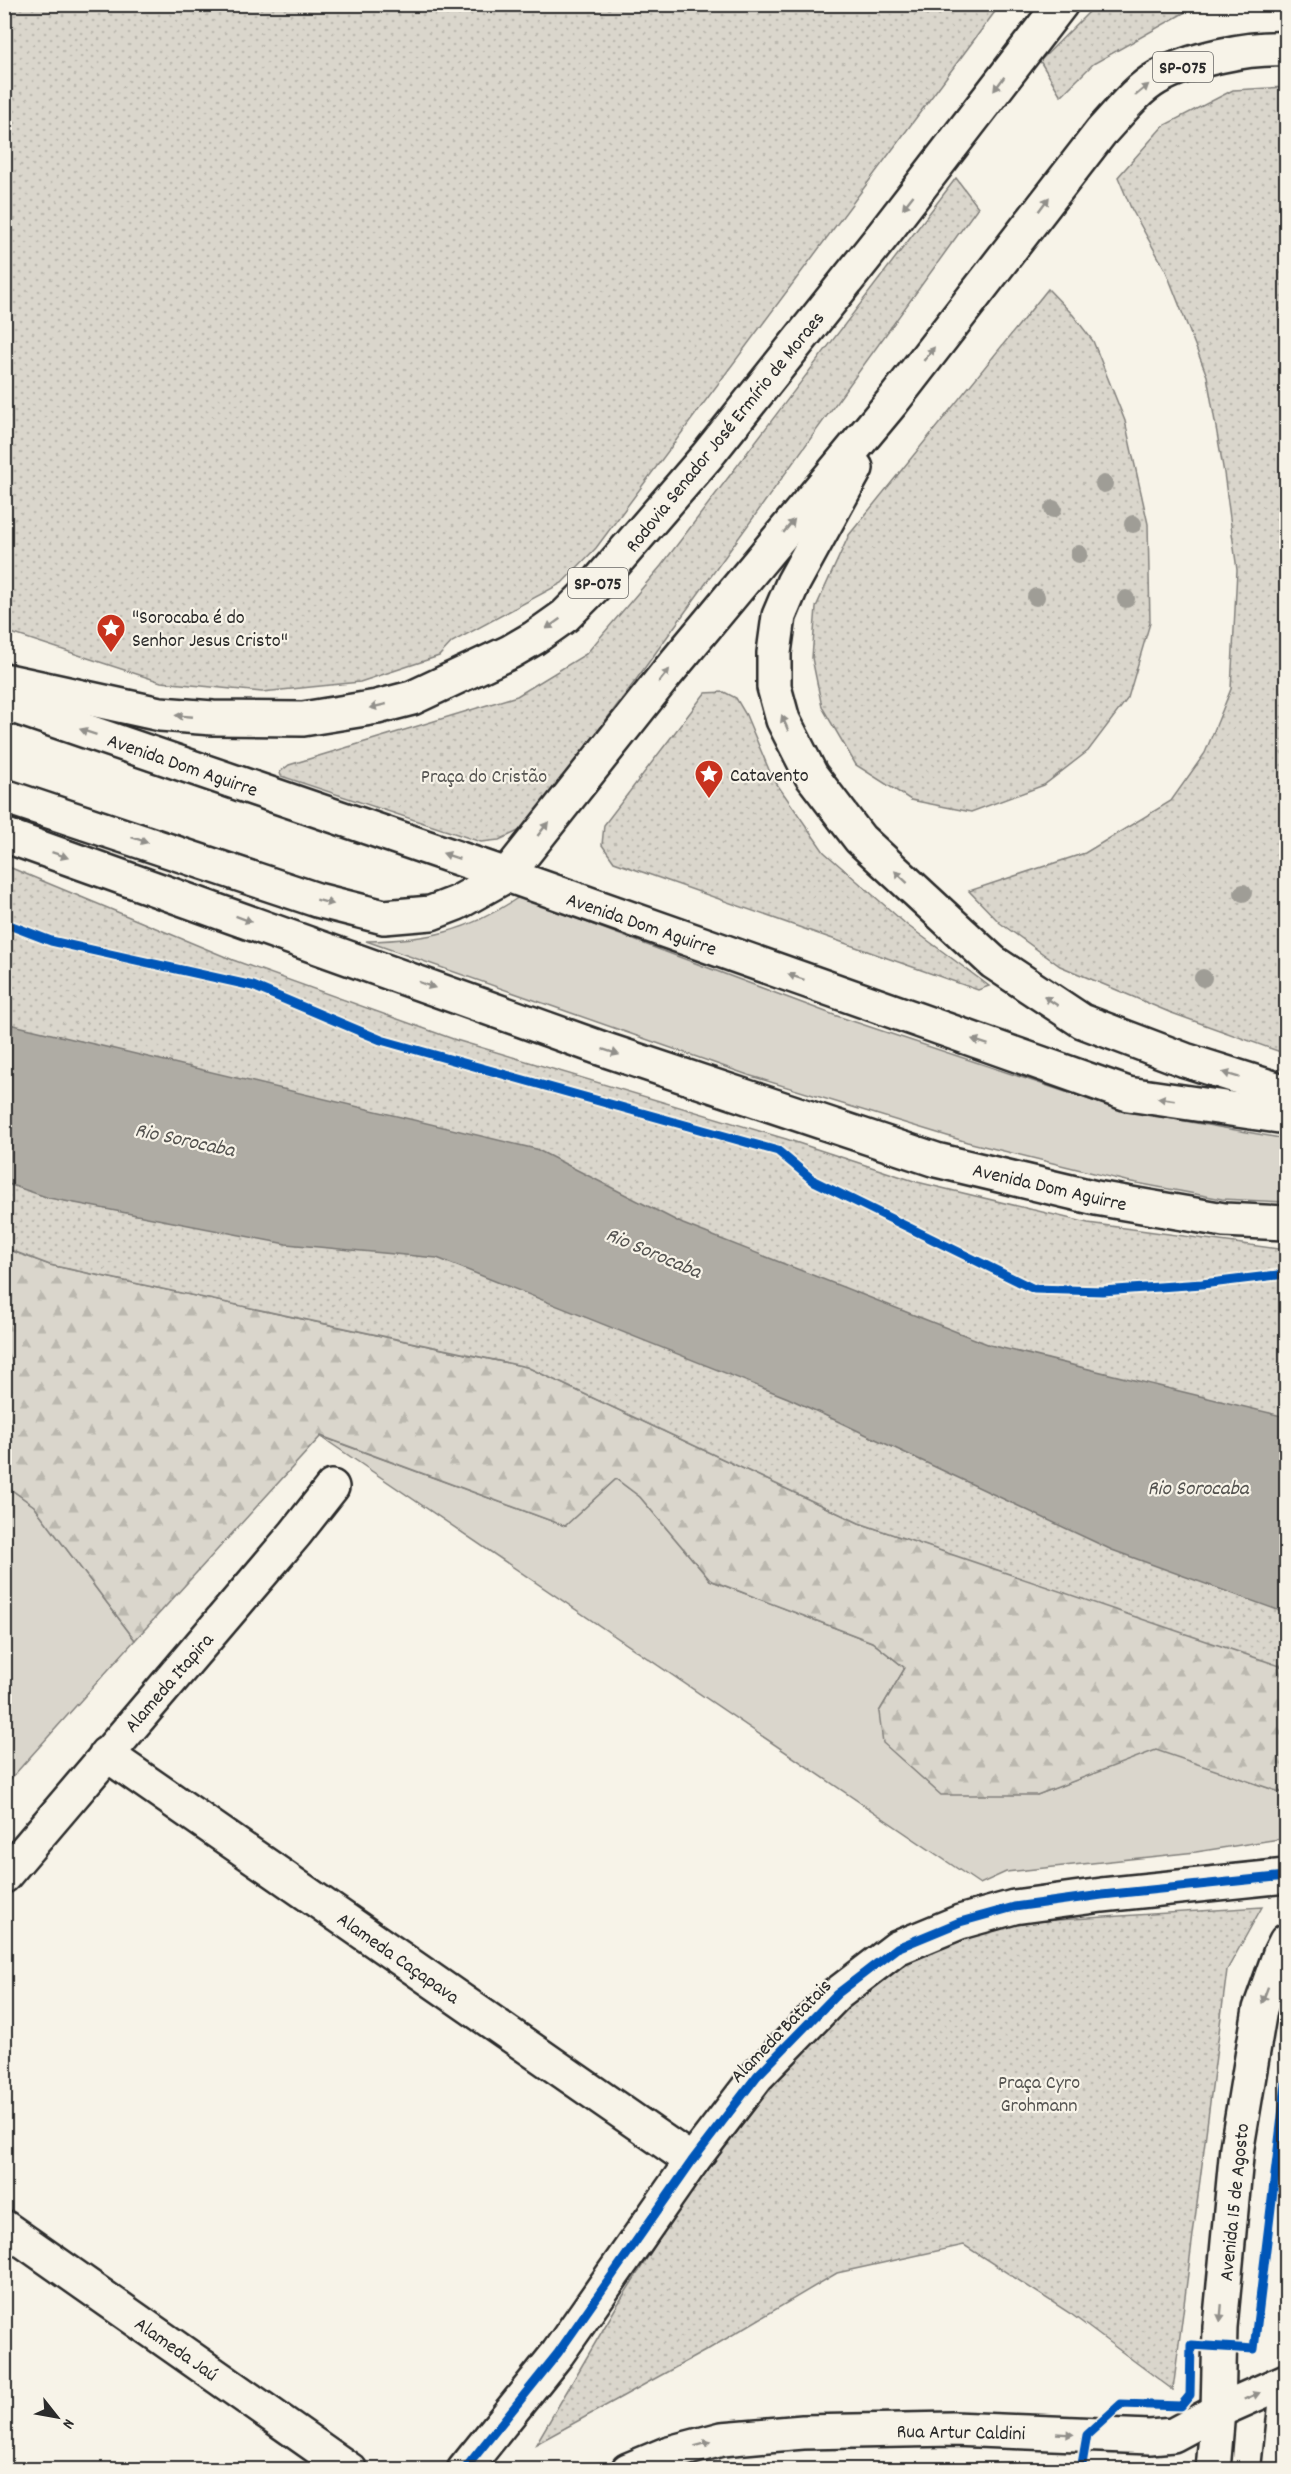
<svg xmlns="http://www.w3.org/2000/svg" width="1291" height="2474" font-family="Dekko,sans-serif">
<style>
.green{fill:#dad6cc;stroke:#82807c;stroke-width:1.5}
.forest{fill:url(#forest-firs);stroke:#82807c;stroke-width:1.5}
.park{fill:url(#park-dots);stroke:#82807c;stroke-width:1.5}
.water{fill:#afaca4;stroke:#7a7874;stroke-width:1.5}
.lines{fill:none;stroke-linecap:round;stroke-linejoin:round}
.street-casing{stroke:#2b2b2b;stroke-width:38}
.secondary-casing{stroke:#2b2b2b;stroke-width:38}
.highway-casing{stroke:#2b2b2b;stroke-width:38}
.street{stroke:#f7f3e8;stroke-width:33}
.secondary{stroke:#f7f3e8;stroke-width:33}
.highway{stroke:#f7f3e8;stroke-width:33}
.cycleway-casing{stroke:#f7f3e8;stroke-width:13}
.cycleway{stroke:#0057b8;stroke-width:9}
.tree{fill:#9f9d96}
.oneway{fill:#918f8a}
.labels{text-anchor:middle;stroke-width:4.5;stroke-linejoin:round;paint-order:stroke}
.shield{fill:#f7f3e8;stroke:#686764;stroke-width:1.5}
.shield-label{font-size:18px;font-weight:bold;fill:#2b2b2b}
.street-label{font-size:20px;fill:#2b2b2b;stroke:#f7f3e8}
.poi-label{font-size:20px;fill:#2b2b2b;stroke:#f7f3e8;text-anchor:start}
.park-label{font-size:20px;fill:#575653;stroke:#f7f3e8}
.water-label{font-size:21px;font-style:italic;fill:#53524f;stroke:#f7f3e8}
</style>
<defs>
<pattern id="forest-firs" width="22" height="20" patternUnits="userSpaceOnUse" patternTransform="scale(1.5)"><rect width="22" height="20" fill="#dad6cc"/><path d="M5 1l3.5 6h-7zM16 11l3.5 6h-7z" fill="#bbb8af"/></pattern>
<pattern id="park-dots" width="8" height="8" patternUnits="userSpaceOnUse" patternTransform="scale(1.5)"><rect width="8" height="8" fill="#dad6cc"/><path d="M2 2h.1M6 6h.1" fill="none" stroke="#bbb8af" stroke-width="1.8" stroke-linecap="round"/></pattern>
</defs>
<rect width="100%" height="100%" fill="#f7f3e8"/>
<filter id="ink" filterUnits="userSpaceOnUse"><feTurbulence type="fractalNoise" baseFrequency=".0167" numOctaves="2"/><feDisplacementMap in="SourceGraphic" scale="12" xChannelSelector="R" yChannelSelector="G"/><feConvolveMatrix kernelMatrix="1 2 1 2 8 2 1 2 1" color-interpolation-filters="sRGB"/></filter>
<g filter="url(#ink)">
<g class="green">
<path d="M 519,897 L 834,1015 L 1117,1109 L 1286,1139 L 1286,1202 L 1222,1199 L 1126,1181 L 967,1142 L 751,1076 L 366,941 C 428,940 467,932 519,897 Z"/>
<path d="M 320,1436 L 565,1526 L 616,1479 L 640,1497 L 710,1580 L 872,1642 L 905,1668 L 879,1712 L 1037,1795 L 1156,1749 L 1286,1794 L 1286,1838 L 1196,1852 L 1006,1872 L 980,1884 Z"/>
<path d="M 5,1485 L 34,1506 L 135,1640 L 5,1785 Z"/>
</g>
<path class="forest" d="M 4,1248 L 50,1265 L 527,1367 L 859,1523 L 1286,1665 L 1286,1794 L 1156,1750 L 1037,1795 L 941,1795 L 883,1743 L 879,1712 L 905,1668 L 872,1642 L 710,1580 L 640,1497 L 616,1479 L 565,1526 L 321,1436 L 135,1640 L 34,1506 L 5,1485 Z"/>
<g class="park">
<path d="M 5,4 L 1000,4 L 1000,5 L 596,548 L 562,583 L 452,642 L 439,656 L 360,682 L 262,692 L 161,682 L 5,631 Z"/>
<path d="M 1096,5 L 1096,4 L 1198,5 L 1093,64 L 1061,96 L 1040,61 Z"/>
<path d="M 1286,87 L 1286,1054 L 1169,1012 L 1060,966 L 1000,923 L 969,891 L 1085,853 L 1171,801 L 1205,753 L 1231,689 L 1237,570 L 1224,473 L 1207,376 L 1166,271 L 1131,208 L 1118,177 L 1163,126 L 1233,90 Z"/>
<path d="M 956,178 L 978,207 L 633,684 L 525,828 L 499,840 L 481,842 L 281,776 L 280,772 L 289,765 L 517,696 L 586,654 L 661,566 Z"/>
<path d="M 1048,289 L 1073,315 L 1093,341 L 1125,421 L 1148,524 L 1150,623 L 1128,698 L 1088,751 L 1044,785 L 971,812 L 911,800 L 856,765 L 822,707 L 812,658 L 816,607 L 849,535 Z"/>
<path d="M 724,692 L 736,698 L 746,715 L 772,777 L 824,852 L 907,925 L 989,986 L 978,990 L 614,862 L 602,845 L 604,825 L 705,693 Z"/>
<path d="M 4,865 L 233,960 L 456,1040 L 786,1139 L 917,1182 L 1088,1223 L 1286,1250 L 1286,1668 L 859,1523 L 527,1367 L 50,1265 L 5,1248 Z"/>
<path d="M 1262,1907 L 1227,1970 L 1173,2390 L 1071,2314 L 964,2245 L 837,2273 L 707,2350 L 536,2444 L 618,2304 L 682,2203 L 785,2070 L 854,2000 L 923,1952 L 976,1931 L 1041,1921 Z"/>
</g>
<path class="water" d="M 5,1023 L 536,1149 L 683,1224 L 990,1345 L 1286,1417 L 1286,1613 L 1112,1550 L 788,1398 L 437,1258 L 286,1244 L 49,1198 L 5,1183 Z"/>
<g class="lines">
<g class="street-casing">
<g id="street">
<path d="M 106,1754 L 692,2161"/>
<path d="M 4,1876 L 295,1534 L 332,1487"/>
<path d="M 4,2227 L 350,2470"/>
<path d="M 464,2470 L 558,2353 L 692,2161 L 757,2076 L 837,1994 L 897,1948 L 960,1922 L 1014,1907 L 1102,1895 L 1286,1876"/>
<path d="M 628,2470 L 669,2453 L 722,2439 L 803,2432 L 953,2429 L 1150,2437 L 1173,2435 L 1218,2411 L 1286,2381"/>
</g>
</g>
<g class="secondary-casing">
<g id="secondary">
<path d="M 4,703 L 507,875 L 1128,1094 L 1286,1117"/>
<path d="M 4,835 L 603,1049 L 936,1160 L 1096,1198 L 1224,1220 L 1286,1223"/>
<path d="M 1213,2470 L 1218,2411 L 1220,2327 L 1237,2147 L 1260,2009 L 1280,1953 L 1286,1941"/>
<path d="M 1279,2470 L 1286,2401"/>
</g>
</g>
<g class="highway-casing">
<g id="highway">
<path d="M 856,468 L 793,583 L 779,616 L 774,653 L 774,687 L 783,720 L 811,775 L 860,839 L 993,962 L 1082,1021 L 1185,1060 L 1286,1092"/>
<path d="M 4,680 L 160,714 L 213,718 L 303,719 L 377,707 L 412,698 L 510,652 L 534,638 L 565,616 L 594,587 L 707,456 L 883,235 L 1061,4"/>
<path d="M 4,796 L 317,900 L 384,917 L 431,913 L 457,903 L 507,875 L 667,673 L 893,401 L 1101,132 C 1118,114 1136,90 1157,78 C 1190,59 1249,47 1286,49"/>
</g>
</g>
<use href="#street" class="street"/>
<use href="#secondary" class="secondary"/>
<use href="#highway" class="highway"/>
<g class="cycleway-casing">
<g id="cycleway">
<path d="M 4,923 L 51,941 L 253,986 L 381,1040 L 778,1151 L 814,1181 L 1034,1289 L 1102,1291 L 1202,1284 L 1286,1274"/>
<path d="M 464,2470 L 558,2353 L 692,2161 L 757,2076 L 837,1994 L 897,1948 L 960,1922 L 1014,1907 L 1102,1895 L 1286,1876"/>
<path d="M 1081,2470 L 1087,2435 L 1121,2404 L 1181,2406 L 1190,2395 L 1191,2345 L 1254,2349 L 1286,2083"/>
</g>
</g>
<use href="#cycleway" class="cycleway"/>
</g>
<g class="tree">
<circle cx="1104" cy="484" r="9"/>
<circle cx="1053" cy="509" r="9"/>
<circle cx="1133" cy="524" r="9"/>
<circle cx="1079" cy="554" r="9"/>
<circle cx="1036" cy="597" r="9"/>
<circle cx="1126" cy="599" r="9"/>
<circle cx="1243" cy="893" r="9"/>
<circle cx="1203" cy="978" r="9"/>
</g>
<defs><path id="oneway-solid" d="M-6-.8H1V-3.2L6.5 0L1 3.2V.8H-6Z" transform="scale(1.5)"/></defs>
<g class="oneway">
<use href="#oneway-solid" transform="translate(999 84) rotate(127)"/>
<use href="#oneway-solid" transform="translate(1142 90) rotate(-40)"/>
<use href="#oneway-solid" transform="translate(908 202) rotate(128)"/>
<use href="#oneway-solid" transform="translate(1044 204) rotate(-53)"/>
<use href="#oneway-solid" transform="translate(929 354) rotate(-52)"/>
<use href="#oneway-solid" transform="translate(789 526) rotate(-50)"/>
<use href="#oneway-solid" transform="translate(553 624) rotate(145)"/>
<use href="#oneway-solid" transform="translate(664 676) rotate(-51)"/>
<use href="#oneway-solid" transform="translate(378 706) rotate(167)"/>
<use href="#oneway-solid" transform="translate(184 716) rotate(-175)"/>
<use href="#oneway-solid" transform="translate(785 723) rotate(-113)"/>
<use href="#oneway-solid" transform="translate(88 732) rotate(-161)"/>
<use href="#oneway-solid" transform="translate(543 829) rotate(-52)"/>
<use href="#oneway-solid" transform="translate(140 840) rotate(18)"/>
<use href="#oneway-solid" transform="translate(60 855) rotate(19)"/>
<use href="#oneway-solid" transform="translate(451 856) rotate(-161)"/>
<use href="#oneway-solid" transform="translate(901 877) rotate(-137)"/>
<use href="#oneway-solid" transform="translate(325 902) rotate(15)"/>
<use href="#oneway-solid" transform="translate(244 919) rotate(20)"/>
<use href="#oneway-solid" transform="translate(796 977) rotate(-161)"/>
<use href="#oneway-solid" transform="translate(427 985) rotate(20)"/>
<use href="#oneway-solid" transform="translate(1051 1001) rotate(-146)"/>
<use href="#oneway-solid" transform="translate(980 1042) rotate(-161)"/>
<use href="#oneway-solid" transform="translate(611 1052) rotate(19)"/>
<use href="#oneway-solid" transform="translate(1231 1075) rotate(-163)"/>
<use href="#oneway-solid" transform="translate(1166 1099) rotate(-172)"/>
<use href="#oneway-solid" transform="translate(1265 1995) rotate(110)"/>
<use href="#oneway-solid" transform="translate(1221 2313) rotate(95)"/>
<use href="#oneway-solid" transform="translate(1252 2396) rotate(-23)"/>
<use href="#oneway-solid" transform="translate(1065 2434) rotate(3)"/>
<use href="#oneway-solid" transform="translate(703 2444) rotate(-15)"/>
</g>
</g>
<defs>
<g id="sight-pin" transform="scale(1.5)"><path d="M0 17L-7.5 6A9.5 9.5 0 1 1 7.5 6Z" fill="#c8321e" stroke="#f7f3e8"/><path d="M0-6L1.8-2.2L6-1.7L2.9 1.2L3.7 5.4L0 3.3L-3.7 5.4L-2.9 1.2L-6-1.7L-1.8-2.2Z" fill="#fff"/></g>
</defs>
<g fill-rule="evenodd">
<use href="#sight-pin" x="111" y="628"/>
<use href="#sight-pin" x="709" y="774"/>
</g>
<g class="labels">
<g class="shield">
<rect x="1153" y="52" width="60" height="30" rx="4.5"/>
<rect x="568" y="568" width="60" height="30" rx="4.5"/>
</g>
<g class="shield-label">
<text x="1183" y="73">SP-075</text>
<text x="598" y="589">SP-075</text>
</g>
<g class="street-label">
<text transform="translate(724 431) rotate(-51)" y="7">Rodovia Senador José Ermírio de Moraes</text>
<text transform="translate(183 764) rotate(19)" y="7">Avenida Dom Aguirre</text>
<text transform="translate(642 923) rotate(19)" y="7">Avenida Dom Aguirre</text>
<text transform="translate(1050 1186) rotate(13)" y="7">Avenida Dom Aguirre</text>
<text transform="translate(168 1682) rotate(-49)" y="7">Alameda Itapira</text>
<text transform="translate(399 1957) rotate(35)" y="7">Alameda Caçapava</text>
<text transform="translate(780 2030) rotate(-46)" y="7">Alameda Batatais</text>
<text transform="translate(1233 2202) rotate(-84)" y="7">Avenida 15 de Agosto</text>
<text transform="translate(177 2348) rotate(35)" y="7">Alameda Jaú</text>
<text transform="translate(961 2431) rotate(1)" y="7">Rua Artur Caldini</text>
</g>
<g class="poi-label">
<text x="132" y="623">"Sorocaba é do<tspan x="132" dy="23">Senhor Jesus Cristo"</tspan></text>
<text x="730" y="781">Catavento</text>
</g>
<g class="park-label">
<text x="484" y="782">Praça do Cristão</text>
<text x="1039" y="2088">Praça Cyro<tspan x="1039" dy="23">Grohmann</tspan></text>
</g>
<g class="water-label">
<text transform="translate(185 1139) rotate(12)" y="7">Rio Sorocaba</text>
<text transform="translate(654 1252) rotate(23)" y="7">Rio Sorocaba</text>
<text x="1198" y="1494">Rio Sorocaba</text>
</g>
</g>
<rect width="1291" height="2474" fill="none" stroke="#f7f3e8" stroke-width="24"/>
<rect x="12" y="12" width="1267" height="2450" fill="none" stroke="#2b2b2b" stroke-width="2" filter="url(#ink)"/>
<g transform="translate(57 2417) rotate(121)" stroke="#f7f3e8" stroke-width="4.5" paint-order="stroke">
<path d="M0-4.5L10 22L0 15L-10 22Z" fill="#2b2b2b"/>
<text y="-9" font-size="16" font-weight="bold" text-anchor="middle" fill="#2b2b2b">N</text>
</g>
</svg>
